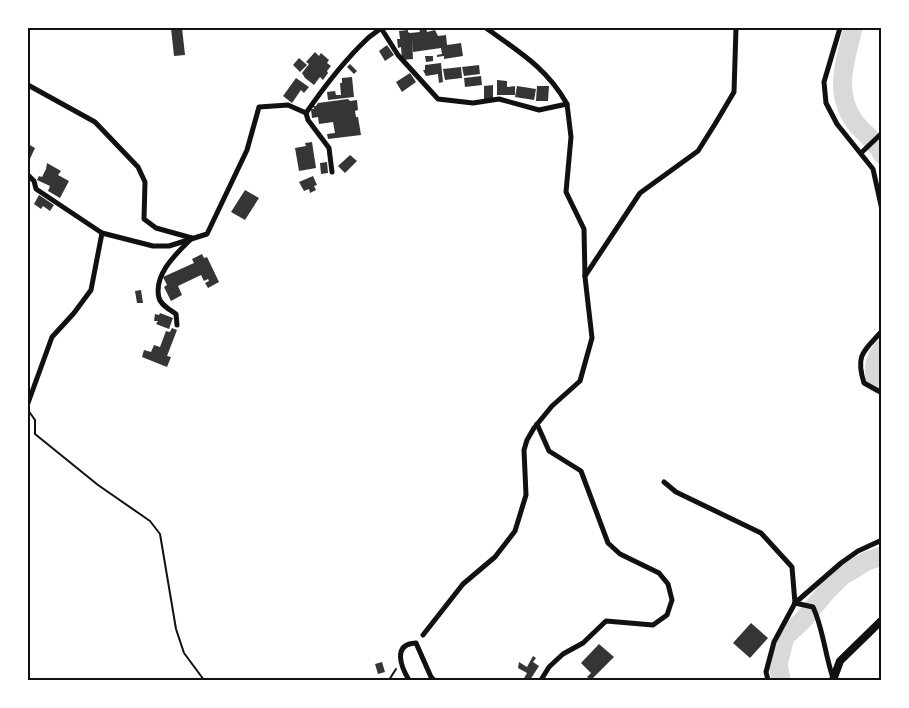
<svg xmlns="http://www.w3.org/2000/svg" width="909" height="708" font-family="Jost,sans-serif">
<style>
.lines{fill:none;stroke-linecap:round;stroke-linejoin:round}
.river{stroke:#d9d9d9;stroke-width:19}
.building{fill:#353535}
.path{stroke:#111;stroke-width:2}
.minor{stroke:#111;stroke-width:5}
.secondary{stroke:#111;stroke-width:8}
.neatline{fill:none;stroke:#111;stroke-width:2}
</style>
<rect width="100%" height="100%" fill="#fff"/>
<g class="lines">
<g class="river">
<path d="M 853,28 C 846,59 833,91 854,121 C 862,132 876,141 882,154"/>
<path d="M 882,349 C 875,360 873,366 875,379 L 882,380"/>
<path d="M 781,680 L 778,664 L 785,637 L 803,620 L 826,592 L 842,576 L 867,561 L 882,556"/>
</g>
</g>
<g class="building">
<path d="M 171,28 L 182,28 L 185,55 L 174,56 Z"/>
<path d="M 426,28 L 427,32 L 435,30 L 438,36 L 446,35 L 447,45 L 461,43 L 463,56 L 444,59 L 444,56 L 437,57 L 437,55 L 442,54 L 441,48 L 413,52 L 412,38 L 413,59 L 402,60 L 401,47 L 398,48 L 397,39 L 400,39 L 399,31 L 408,30 L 408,32 L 410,33 L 420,32 L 419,29 Z"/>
<path d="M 387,45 L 394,55 L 385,61 L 379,51 Z"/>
<path d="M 315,52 L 319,56 L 321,53 L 329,60 L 327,63 L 331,66 L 327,71 L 328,73 L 323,80 L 320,77 L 314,85 L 305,78 L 302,73 L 309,64 L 306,62 Z"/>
<path d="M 425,56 L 433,56 L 433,61 L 426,62 Z"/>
<path d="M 299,58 L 307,65 L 300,72 L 293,65 Z"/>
<path d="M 441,63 L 443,82 L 439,83 L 438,74 L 426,76 L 423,70 L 425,70 L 425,65 Z"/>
<path d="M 350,64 L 357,71 L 354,74 L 347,67 Z"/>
<path d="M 479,65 L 480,74 L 464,76 L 462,67 Z"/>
<path d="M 461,67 L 462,78 L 445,80 L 443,69 Z"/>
<path d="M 410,73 L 416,82 L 402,92 L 396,82 Z"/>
<path d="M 481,76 L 482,85 L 465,87 L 464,78 Z"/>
<path d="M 352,77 L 354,97 L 328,100 L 327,92 L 335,91 L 336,95 L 341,95 L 340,83 L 342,83 L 342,78 Z"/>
<path d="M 296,78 L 309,87 L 304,93 L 301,90 L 292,103 L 283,96 Z"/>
<path d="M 497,80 L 507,81 L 507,87 L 515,86 L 515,95 L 497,95 Z"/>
<path d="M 493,85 L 493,99 L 484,99 L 484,86 Z"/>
<path d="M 517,86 L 536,89 L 534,100 L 515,97 Z"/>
<path d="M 537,86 L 549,86 L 548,101 L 536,101 Z"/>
<path d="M 348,99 L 350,101 L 357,100 L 358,110 L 355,111 L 356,117 L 358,117 L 361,135 L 328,139 L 327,134 L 335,133 L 333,122 L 319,124 L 318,117 L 312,118 L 311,109 L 314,109 L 313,106 L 316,106 L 318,103 Z"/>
<path d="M 312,142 L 316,168 L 299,171 L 295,148 L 306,146 L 305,143 Z"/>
<path d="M 28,144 L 35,148 L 28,163 Z"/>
<path d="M 350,155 L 357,161 L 345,173 L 338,166 Z"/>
<path d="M 327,162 L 328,173 L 321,174 L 320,163 Z"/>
<path d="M 47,163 L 61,171 L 58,175 L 69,181 L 60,198 L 48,191 L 50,186 L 37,180 L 39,176 L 42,177 L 46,169 Z"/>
<path d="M 313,176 L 317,185 L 314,186 L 316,190 L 310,193 L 309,189 L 304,191 L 299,182 Z"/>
<path d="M 245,190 L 259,198 L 245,220 L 231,212 Z"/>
<path d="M 39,195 L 54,205 L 50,211 L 43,206 L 41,209 L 34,204 Z"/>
<path d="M 202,254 L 204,258 L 207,257 L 219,282 L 208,288 L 205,283 L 209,281 L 208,279 L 204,281 L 201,275 L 178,286 L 182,295 L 171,301 L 164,287 L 167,285 L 163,277 L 194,263 L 192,259 Z"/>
<path d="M 141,290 L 143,303 L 137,303 L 135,291 Z"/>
<path d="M 160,313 L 173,318 L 169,329 L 156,324 L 158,321 L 154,321 L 155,314 L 159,315 Z"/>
<path d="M 172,328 L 177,330 L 167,356 L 171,357 L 167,367 L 142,357 L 144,350 L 151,352 L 154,345 L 160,347 L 166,331 L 170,332 Z"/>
<path d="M 751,623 L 768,638 L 750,658 L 733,643 Z"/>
<path d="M 599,644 L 614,657 L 591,680 L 587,677 L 591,673 L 581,663 Z"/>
<path d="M 533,656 L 536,658 L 533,662 L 539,666 L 530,680 L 523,680 L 527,673 L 518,668 L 519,662 L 527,667 Z"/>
<path d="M 382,662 L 385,672 L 378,674 L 375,664 Z"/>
</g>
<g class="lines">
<g class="path">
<path d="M 28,410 L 35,420 L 35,434 L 98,485 L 150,521 L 160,534 L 176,629 L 184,653 L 204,680"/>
<path d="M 389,680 L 396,669"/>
</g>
<g class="minor">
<path d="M 381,28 L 398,55 L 438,99 L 473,103 L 499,99 L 539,110 L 567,104 L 571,137 L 566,192 L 584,229 L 585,277 L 592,338 L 580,381 L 552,406 L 534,428 L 527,440 L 524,450 L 526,495 L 515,531 L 495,557 L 463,584 L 423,635"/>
<path d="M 486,28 C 518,51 547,68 567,104"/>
<path d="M 840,28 L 824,82 L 826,103 L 837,124 L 873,169 L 882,210"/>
<path d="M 28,85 L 95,122 L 138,167 L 145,182 L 144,219 L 156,228 L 192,238 C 177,253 153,274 159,298 C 161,305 170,310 176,314 L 177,325"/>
<path d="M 306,113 L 308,120 L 329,148 L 332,172"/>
<path d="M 861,153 L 882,133"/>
<path d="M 28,175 L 34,181 L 36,189 L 102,233 L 153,246 L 169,246 L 207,234 L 247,150 L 259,107 L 288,105 L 306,113 C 324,87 343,62 366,40 C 371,35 377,32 381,28"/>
<path d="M 585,276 L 640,193 L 698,151 L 715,124 L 734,92 L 736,28"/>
<path d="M 882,331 C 864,351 855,354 864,383 L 882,393"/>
<path d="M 28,403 L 52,337 L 74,313 L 91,290 L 102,233"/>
<path d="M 537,424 L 549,451 L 581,471 L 608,543 L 620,554 L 659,573 L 668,584 L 672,600 L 667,615 L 653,625 L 606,621 L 583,643 L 563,654 L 549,667 L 541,680"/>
<path d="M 664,482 L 676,492 L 761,533 L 792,567 L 795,603"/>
<path d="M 795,603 L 813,607 C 823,628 825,655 833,678"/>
<path d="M 409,680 C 401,667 392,644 416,643 L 431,677 L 434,680"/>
<path d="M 768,680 L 766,672 L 774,642 L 795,603 L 841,563 L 858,551 L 882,540"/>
</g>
<path class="secondary" d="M 833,680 L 840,661 L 882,620"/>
</g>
<rect width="909" height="708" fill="none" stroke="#ffffff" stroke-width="58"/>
<rect x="29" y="29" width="851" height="650" class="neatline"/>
</svg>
